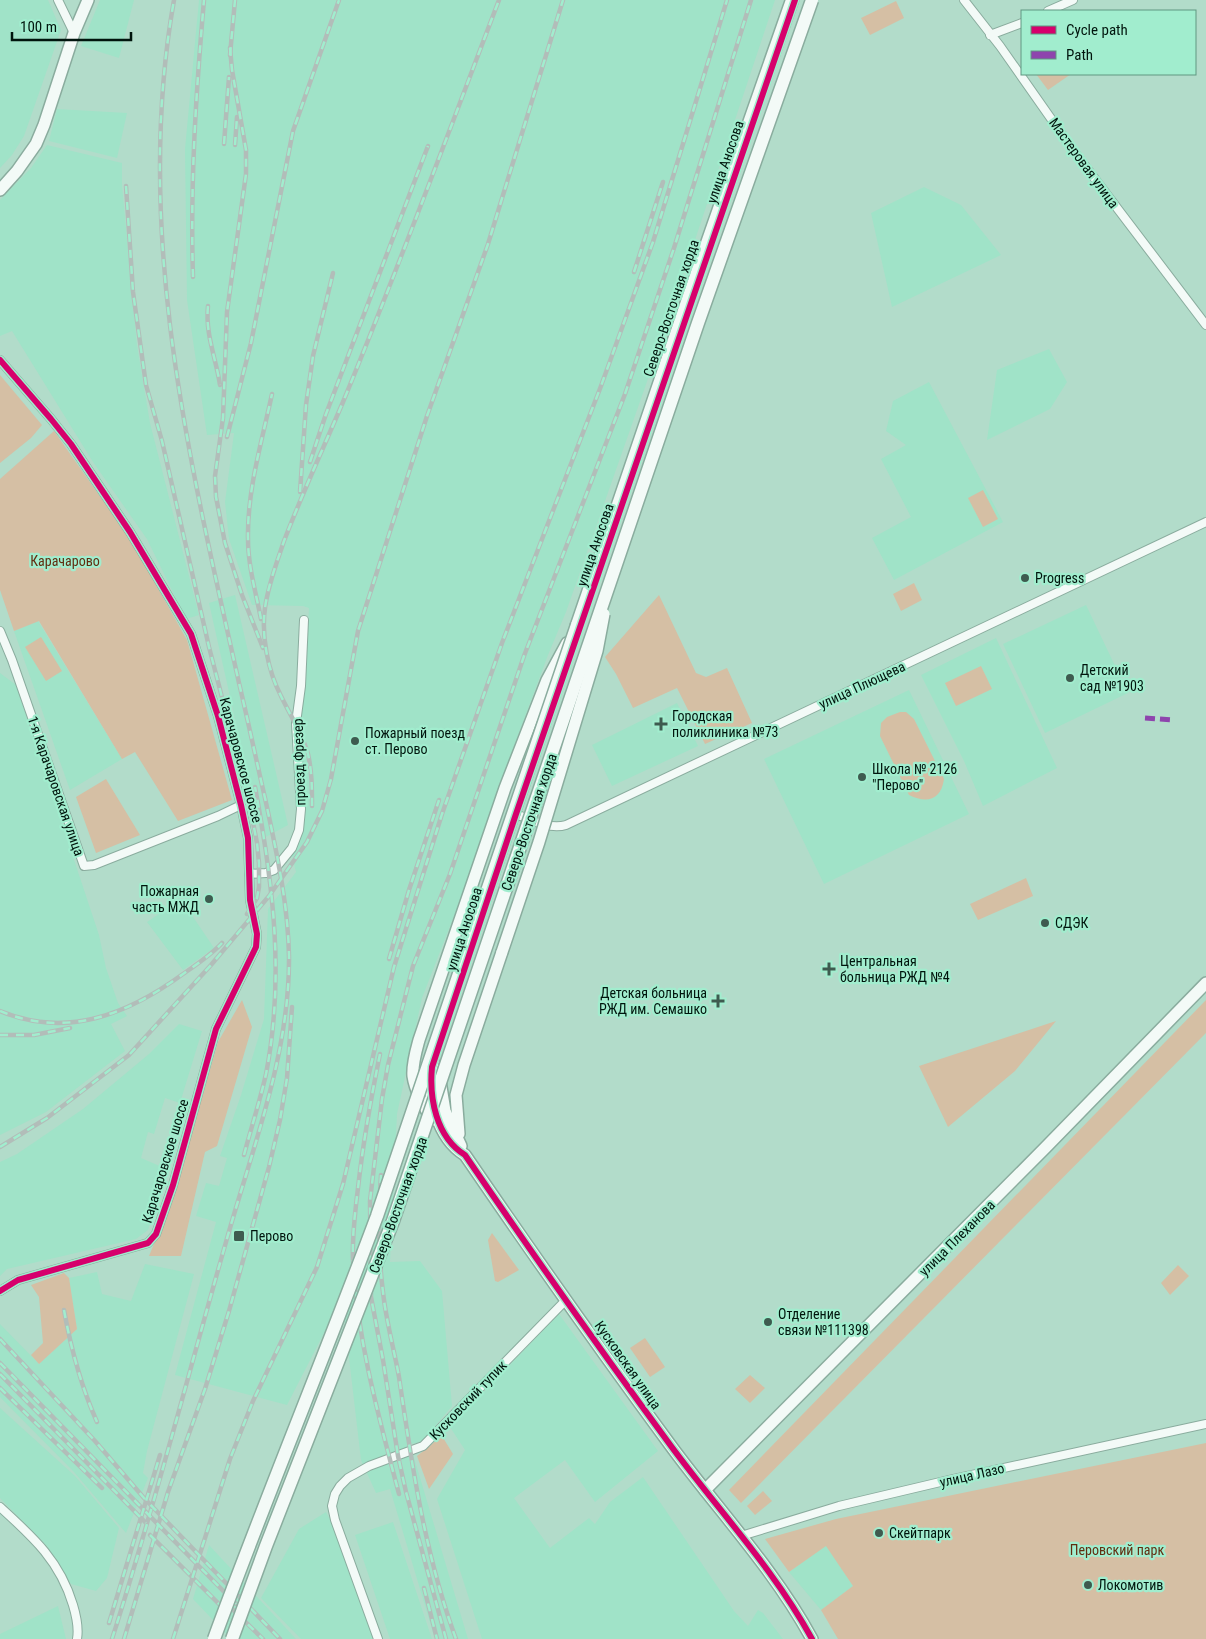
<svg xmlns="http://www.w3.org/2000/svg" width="1206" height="1639" font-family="'Roboto Condensed',sans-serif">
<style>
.built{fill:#a0e3c8}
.green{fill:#d5bfa4}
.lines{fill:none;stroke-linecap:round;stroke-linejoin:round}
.street-casing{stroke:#8aac9e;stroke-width:10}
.secondary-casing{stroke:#8aac9e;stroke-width:14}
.primary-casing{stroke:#8aac9e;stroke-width:15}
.street{stroke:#f3faf7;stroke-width:8}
.secondary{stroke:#f3faf7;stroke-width:11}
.primary{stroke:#f3faf7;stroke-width:12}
.rail-casing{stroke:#b2bdb9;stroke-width:4.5}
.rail{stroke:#a1edce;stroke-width:2.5;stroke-dasharray:8;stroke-linecap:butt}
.secondary-bridge-casing{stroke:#8aac9e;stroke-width:14;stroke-linecap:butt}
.primary-bridge-casing{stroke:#8aac9e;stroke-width:15;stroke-linecap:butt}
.secondary-bridge{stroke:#f3faf7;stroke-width:11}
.primary-bridge{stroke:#f3faf7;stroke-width:12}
.quiet{stroke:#8e44ad;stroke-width:5;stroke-dasharray:10 5;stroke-linecap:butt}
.cycleway-casing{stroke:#a1edce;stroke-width:9}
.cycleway{stroke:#d6006c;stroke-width:6}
.poi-dot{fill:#3e5b4f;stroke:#a1edce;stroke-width:2}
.labels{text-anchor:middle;stroke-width:4.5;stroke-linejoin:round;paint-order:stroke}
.street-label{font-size:14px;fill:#00150d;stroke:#a1edce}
.park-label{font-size:14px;fill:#612d10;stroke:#a1edce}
.poi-label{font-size:14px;fill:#00150d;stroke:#a1edce;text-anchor:start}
</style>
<rect width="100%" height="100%" fill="#b2dcca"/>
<g class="built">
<path d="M 0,0 L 48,0 L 61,30 L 24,136 L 12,155 L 0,168 Z"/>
<path d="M 100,0 L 134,0 L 119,58 L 81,46 Z"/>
<path d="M 199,0 L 775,0 L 662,339 L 566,612 L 548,655 L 513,749 L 470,875 L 422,998 L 397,1114 L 390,1262 L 420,1261 L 442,1291 L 452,1406 L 422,1442 L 410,1444 L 468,1639 L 435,1639 L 390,1489 L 376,1493 L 361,1460 L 342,1298 L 287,1405 L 175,1375 L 216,1222 L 196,1216 L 206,1183 L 219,1186 L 227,1158 L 220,1156 L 241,1095 L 264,1019 L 268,909 L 296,872 L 291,851 L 300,834 L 305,811 L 300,724 L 305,683 L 309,608 L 303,606 L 252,605 L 229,539 L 225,502 L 234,433 L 207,435 L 187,300 L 185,149 Z"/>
<path d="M 57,109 L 127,113 L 117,158 L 49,141 Z"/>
<path d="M 47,145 L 122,163 L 122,185 L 137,345 L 150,423 L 199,615 L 186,619 L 147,539 L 93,462 L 12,331 L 0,336 L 0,200 L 31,168 Z"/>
<path d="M 924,187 L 961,205 L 1001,255 L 892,307 L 871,213 Z"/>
<path d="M 1049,349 L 1067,382 L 1050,409 L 987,440 L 997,370 Z"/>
<path d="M 929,382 L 1003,522 L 894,580 L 872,538 L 911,517 L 881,459 L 906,445 L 886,431 L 893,401 Z"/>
<path d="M 235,595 L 288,825 L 262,839 L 209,603 Z"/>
<path d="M 1086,605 L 1128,693 L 1045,733 L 1003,644 Z"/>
<path d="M 38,621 L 122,759 L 70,790 L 14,631 Z"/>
<path d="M 996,638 L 1057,768 L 983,806 L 964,761 L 921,675 Z"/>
<path d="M 0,673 L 16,685 L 99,935 L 106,968 L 118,1003 L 127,1016 L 111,1024 L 125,1051 L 46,1112 L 0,1135 Z"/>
<path d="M 909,690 L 969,814 L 824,884 L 764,759 Z"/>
<path d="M 677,703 L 698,746 L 612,786 L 592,745 Z"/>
<path d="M 181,899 L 214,948 L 183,970 L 147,922 Z"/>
<path d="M 179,1024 L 202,1031 L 180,1103 L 165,1098 L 154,1134 L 148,1132 L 144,1147 L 141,1158 L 169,1170 L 148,1230 L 136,1239 L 7,1269 L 0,1276 L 0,1162 L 17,1154 L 83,1109 L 149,1054 Z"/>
<path d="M 145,1264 L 194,1274 L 147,1451 L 143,1473 L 148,1478 L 126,1533 L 74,1472 L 0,1397 L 0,1324 L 39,1364 L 77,1329 L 69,1278 L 97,1272 L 102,1294 L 131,1301 Z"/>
<path d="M 559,1314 L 658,1451 L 595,1502 L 565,1460 L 514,1498 L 550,1548 L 589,1518 L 595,1524 L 610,1502 L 643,1477 L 734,1611 L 748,1626 L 758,1610 L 763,1613 L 783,1639 L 482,1639 L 437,1499 L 465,1450 L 450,1427 Z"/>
<path d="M 0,1408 L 75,1476 L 119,1528 L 107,1578 L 96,1591 L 71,1584 L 47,1546 L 0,1498 Z"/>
<path d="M 326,1512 L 339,1537 L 375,1639 L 301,1639 L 261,1598 L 299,1529 Z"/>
<path d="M 393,1522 L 432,1639 L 390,1639 L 355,1535 Z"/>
<path d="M 209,1545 L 296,1639 L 231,1639 L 193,1599 Z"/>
<path d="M 826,1545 L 853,1586 L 821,1610 L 789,1572 Z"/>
<path d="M 58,1606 L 66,1639 L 0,1639 L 0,1634 Z"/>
</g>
<g class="green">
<path d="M 896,1 L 904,18 L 870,35 L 861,18 Z"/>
<path d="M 1036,74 L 1071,74 L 1048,90 Z"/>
<path d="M 0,375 L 42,425 L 31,438 L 0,463 Z"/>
<path d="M 54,431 L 130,539 L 187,640 L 232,800 L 178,821 L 135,752 L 122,759 L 39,621 L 14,631 L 0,590 L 0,479 Z"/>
<path d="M 983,490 L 998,519 L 983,527 L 968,498 Z"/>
<path d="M 914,583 L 922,600 L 901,611 L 893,594 Z"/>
<path d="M 659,595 L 696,673 L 706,677 L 727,668 L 752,723 L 705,744 L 677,688 L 633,708 L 616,674 L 605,657 Z"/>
<path d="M 41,637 L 62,671 L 46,681 L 25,647 Z"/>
<path d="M 981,666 L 992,689 L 956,706 L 945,683 Z"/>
<path d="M 900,712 L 906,712 L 914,719 L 944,779 C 941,800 927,804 909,795 L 880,736 L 881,723 L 887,717 Z"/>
<path d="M 106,779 L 140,835 L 96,853 L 76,797 Z"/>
<path d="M 1026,878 L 1033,896 L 978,920 L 970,904 Z"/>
<path d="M 242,1000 L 252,1027 L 217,1146 L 205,1152 L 181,1256 L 149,1256 L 174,1195 L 218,1042 Z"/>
<path d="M 1206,1000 L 1206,1033 L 741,1503 L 729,1490 Z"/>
<path d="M 1056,1021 L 1015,1071 L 948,1127 L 919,1066 Z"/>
<path d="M 492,1233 L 519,1270 L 498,1282 L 495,1281 L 488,1240 Z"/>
<path d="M 1178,1265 L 1189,1276 L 1170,1295 L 1161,1283 Z"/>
<path d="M 64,1273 L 69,1278 L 77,1329 L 39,1364 L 31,1355 L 43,1343 L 39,1297 L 31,1285 Z"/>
<path d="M 645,1338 L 665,1367 L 650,1377 L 630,1348 Z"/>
<path d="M 750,1375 L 765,1388 L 750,1403 L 735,1389 Z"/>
<path d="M 442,1436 L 453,1454 L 429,1489 L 417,1456 Z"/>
<path d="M 1206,1443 L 1206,1639 L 838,1639 L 821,1610 L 853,1586 L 826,1546 L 789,1572 L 765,1539 L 836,1519 Z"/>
<path d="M 763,1491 L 772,1501 L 755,1515 L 747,1506 Z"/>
</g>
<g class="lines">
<g class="street-casing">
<g id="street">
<path d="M 58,0 L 74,33"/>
<path d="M 964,0 L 1000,46 L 1073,150 L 1206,325"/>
<path d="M 1048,11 L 1073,0"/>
<path d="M 990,35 L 1022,23"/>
<path d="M 0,360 L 51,419 L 71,444 L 130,532 L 191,634 L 218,716 L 241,805 L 248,838 L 250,900 L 257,934 L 256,947 L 216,1029 L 173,1185 L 156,1234 L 148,1243 L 18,1280 L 0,1291"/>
<path d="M 0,631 L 12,660 L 84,866 L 94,865 L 218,816 L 241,805"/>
<path d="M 516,814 C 531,820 550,830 566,825 L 1206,522"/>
<path d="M 249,874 L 266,873 L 274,870 L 292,848 L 299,830 L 301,809 L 296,723 L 301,686 L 304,620"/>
<path d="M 0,1507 C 33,1537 60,1561 73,1605 C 76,1615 79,1628 77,1639"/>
<path d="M 741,1536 L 839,1506 L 953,1479 L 1206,1424"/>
<path d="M 378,1639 L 335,1520 L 332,1506 L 335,1494 L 340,1486 L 348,1478 L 369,1466 L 423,1446 L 566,1300"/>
</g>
</g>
<g class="secondary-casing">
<g id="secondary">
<path d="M 0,190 L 17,171 L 36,144 L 44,125 L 74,33 L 88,0"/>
<path d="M 433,1062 C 424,1091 438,1139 465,1155 C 532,1253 601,1351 671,1446 C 718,1510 774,1569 812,1639"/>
<path d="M 440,1081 L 445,1111 L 461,1146"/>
<path d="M 433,1120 C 424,1108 415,1090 413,1076 C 412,1064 416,1051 419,1040 L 505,788 L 547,680 L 567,643"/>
<path d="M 459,1134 L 456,1095 L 464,1065 L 502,952"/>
<path d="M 705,1490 L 1046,1147 L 1206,983"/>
</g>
</g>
<g class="primary-casing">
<path id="primary" d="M 577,625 L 705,249 L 792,0"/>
</g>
<use href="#street" class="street"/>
<use href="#secondary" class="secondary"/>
<use href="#primary" class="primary"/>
<g class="rail-casing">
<g id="rail">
<path d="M 230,48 L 232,70 L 246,150 L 246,174 L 227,312 L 223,418 L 215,476 L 216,497 L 225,543 L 242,595 L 263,648"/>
<path d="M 230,55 L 235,0"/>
<path d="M 224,144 L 229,77"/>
<path d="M 235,145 L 237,117"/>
<path d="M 126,186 L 133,292 L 146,385 L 162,441 L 209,647 L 249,802 L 257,843 L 259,863 L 259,887 L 257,898 L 247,914"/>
<path d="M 634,272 L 663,182"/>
<path d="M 193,277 C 190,184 196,92 204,0"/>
<path d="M 208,306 C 205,334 216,358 220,385"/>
<path d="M 227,437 L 251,343 L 293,131 L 339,0"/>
<path d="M 310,462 L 326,414 L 428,146"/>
<path d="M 300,492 L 306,405 L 313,356 L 333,273"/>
<path d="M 261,619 C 256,593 248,566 248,539 C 247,490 262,441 272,394"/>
<path d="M 312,806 C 312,788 312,772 308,754 C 302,733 290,715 281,696 C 268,671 261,636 265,608 C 268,585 277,562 284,541 C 302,494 323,449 343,402 C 398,269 448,134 499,0"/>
<path d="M 389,959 L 409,890 L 439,800"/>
<path d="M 0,1011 C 67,1039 128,1014 183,974 C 196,965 211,955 222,943"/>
<path d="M 0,1035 L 34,1035 L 70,1028"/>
<path d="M 380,1054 C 371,1098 363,1143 358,1188 C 355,1212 352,1236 353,1260 C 357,1339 379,1418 399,1494"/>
<path d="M 0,1147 L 47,1118 L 129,1055 L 211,965 L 269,896 L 307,842 L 322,811 L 331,779 L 358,631 L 427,416 L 488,244 L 563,0"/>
<path d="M 244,1155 C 251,1128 260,1101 266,1074 C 285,977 273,883 255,787"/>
<path d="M 381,1175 C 378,1214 378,1253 383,1292 C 386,1321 394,1349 399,1377 C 412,1466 425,1555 456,1639"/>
<path d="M 64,1310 C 71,1349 81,1386 97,1422"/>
<path d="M 0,1339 L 95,1441 L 144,1498 L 280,1639"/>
<path d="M 0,1363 L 236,1604"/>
<path d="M 0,1374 L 146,1523"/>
<path d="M 0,1388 L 102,1488"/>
<path d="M 150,1535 L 228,1613"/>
<path d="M 424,1588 L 437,1639"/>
<path d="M 225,1602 L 263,1639"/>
<path d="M 109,1623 L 160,1455"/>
<path d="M 112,1639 C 154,1508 188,1375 226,1242 C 252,1149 290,1054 289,956 C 288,902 276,850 265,798 C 256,759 248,721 239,683 C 189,459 133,230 174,0"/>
<path d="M 124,1639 L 168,1492 L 205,1389 L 229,1311 L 269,1167 L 280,1120 L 287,1078 L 292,1007"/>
<path d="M 173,1639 L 230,1459 L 253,1401 L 317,1267 L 343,1184 L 394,967 L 442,814 L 502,643 L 601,386 L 653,242 L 727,0"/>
<path d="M 446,1639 L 406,1492 L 398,1456 L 383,1360 L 371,1297 L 370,1201 L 382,1099 L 388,1065 L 413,966 L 450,874 L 524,656 L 625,394 L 674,248 L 751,0"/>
</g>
</g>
<use href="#rail" class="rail"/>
<g class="secondary-bridge-casing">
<path id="secondary-bridge" d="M 502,952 L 539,842 L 597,651 L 604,614"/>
</g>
<g class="primary-bridge-casing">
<g id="primary-bridge">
<path d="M 214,1639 C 266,1497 324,1358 377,1216 L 577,625"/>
<path d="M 232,1639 L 266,1546 L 393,1221 L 698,323 L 812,0"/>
</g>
</g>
<use href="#secondary-bridge" class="secondary-bridge"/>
<use href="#primary-bridge" class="primary-bridge"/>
<path class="quiet" d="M 1145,718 L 1172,720"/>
<g class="cycleway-casing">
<g id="cycleway">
<path d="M 795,0 L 516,814 L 432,1067 C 429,1098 436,1137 465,1155 C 532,1253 601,1351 671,1446 C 718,1510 774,1569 812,1639"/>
<path d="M 0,360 L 51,419 L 71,444 L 130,532 L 191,634 L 218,716 L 241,805 L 248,838 L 250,900 L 257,934 L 256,947 L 216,1029 L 173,1185 L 156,1234 L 148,1243 L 18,1280 L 0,1291"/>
</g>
</g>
<use href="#cycleway" class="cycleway"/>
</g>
<g class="poi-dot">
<circle cx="1025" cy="578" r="5"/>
<circle cx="1070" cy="678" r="5"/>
<path d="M658.5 716.5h5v5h5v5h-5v5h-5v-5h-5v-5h5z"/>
<circle cx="355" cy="741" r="5"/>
<circle cx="862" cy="777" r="5"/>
<circle cx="209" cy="899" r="5"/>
<circle cx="1045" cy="923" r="5"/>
<path d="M826.5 961.5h5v5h5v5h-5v5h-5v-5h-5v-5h5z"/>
<path d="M715.5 993.5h5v5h5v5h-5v5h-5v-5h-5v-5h5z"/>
<rect x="233" y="1230" width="12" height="12" rx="2.5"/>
<circle cx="768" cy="1322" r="5"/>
<circle cx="879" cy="1533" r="5"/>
<circle cx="1088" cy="1585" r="5"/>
</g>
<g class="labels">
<g class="street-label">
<text transform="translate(725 162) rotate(-71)" y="5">улица Аносова</text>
<text transform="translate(1084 163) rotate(54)" y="5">Мастеровая улица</text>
<text transform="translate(671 308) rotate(-71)" y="5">Северо-Восточная хорда</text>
<text transform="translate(595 545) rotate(-71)" y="5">улица Аносова</text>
<text transform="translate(862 685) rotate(-25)" y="5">улица Плющева</text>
<text transform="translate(241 760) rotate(75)" y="5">Карачаровское шоссе</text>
<text transform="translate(299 762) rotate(-92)" y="5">проезд Фрезер</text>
<text transform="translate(56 786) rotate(71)" y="5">1-я Карачаровская улица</text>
<text transform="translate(529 822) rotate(-71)" y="5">Северо-Восточная хорда</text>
<text transform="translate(464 929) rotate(-72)" y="5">улица Аносова</text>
<text transform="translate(165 1161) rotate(-73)" y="5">Карачаровское шоссе</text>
<text transform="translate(398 1205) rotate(-70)" y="5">Северо-Восточная хорда</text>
<text transform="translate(957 1238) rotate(-45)" y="5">улица Плеханова</text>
<text transform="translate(628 1365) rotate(55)" y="5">Кусковская улица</text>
<text transform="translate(468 1400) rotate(-46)" y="5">Кусковский тупик</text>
<text transform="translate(972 1475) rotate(-13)" y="5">улица Лазо</text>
</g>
<g class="park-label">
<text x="65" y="566">Карачарово</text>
<text x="1117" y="1555">Перовский парк</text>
</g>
<g class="poi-label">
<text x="1035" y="583">Progress</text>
<text x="1080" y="675">Детский<tspan x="1080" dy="16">сад №1903</tspan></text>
<text x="672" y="721">Городская<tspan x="672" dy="16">поликлиника №73</tspan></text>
<text x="365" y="738">Пожарный поезд<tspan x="365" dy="16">ст. Перово</tspan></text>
<text x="872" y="774">Школа № 2126<tspan x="872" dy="16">"Перово"</tspan></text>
<text x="199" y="896" text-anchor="end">Пожарная<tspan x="199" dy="16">часть МЖД</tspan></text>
<text x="1055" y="928">СДЭК</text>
<text x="840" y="966">Центральная<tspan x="840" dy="16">больница РЖД №4</tspan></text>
<text x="707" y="998" text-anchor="end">Детская больница<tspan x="707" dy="16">РЖД им. Семашко</tspan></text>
<text x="250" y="1241">Перово</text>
<text x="778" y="1319">Отделение<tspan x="778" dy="16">связи №111398</tspan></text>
<text x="889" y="1538">Скейтпарк</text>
<text x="1098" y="1590">Локомотив</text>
</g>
</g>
<rect x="1021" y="10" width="175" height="65" fill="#a1edce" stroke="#619781"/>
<rect x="1031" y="26" width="25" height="8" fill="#d6006c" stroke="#619781"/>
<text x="1066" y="35" font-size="15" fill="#00150d">Cycle path</text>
<rect x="1031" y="51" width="25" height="8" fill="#8e44ad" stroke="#619781"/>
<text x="1066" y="60" font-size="15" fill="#00150d">Path</text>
<path d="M12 32v8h119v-8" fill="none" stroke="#00150d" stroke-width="2.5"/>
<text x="20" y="32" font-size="15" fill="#00150d" stroke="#a1edce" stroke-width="4" paint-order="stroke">100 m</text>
</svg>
